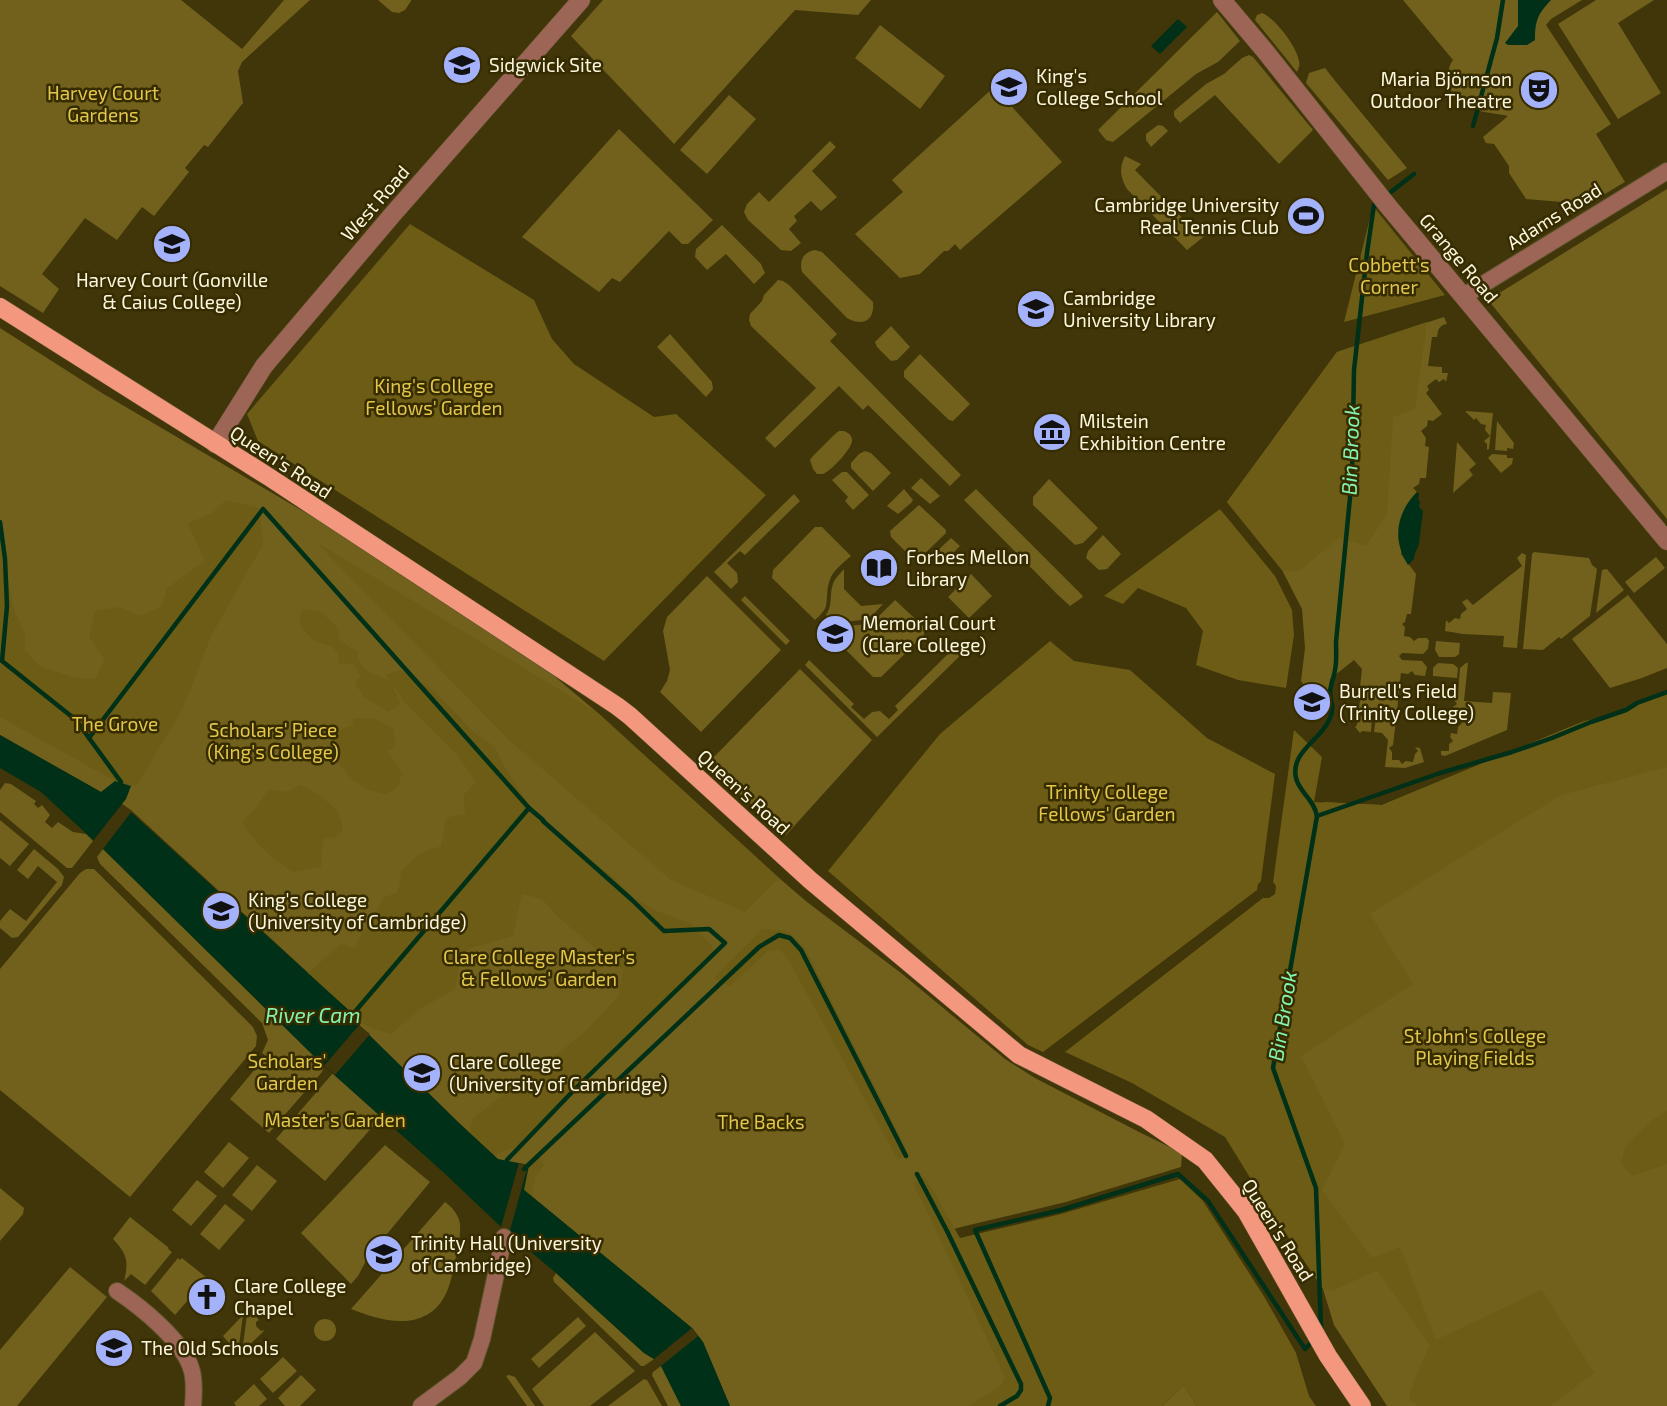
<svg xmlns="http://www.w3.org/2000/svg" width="1667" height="1406" font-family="'Exo 2',sans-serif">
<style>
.green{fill:#71611c}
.forest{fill:#6c5c15}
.water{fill:#003018}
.pier{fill:#403609}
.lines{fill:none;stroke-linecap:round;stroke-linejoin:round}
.stream{stroke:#003018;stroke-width:4.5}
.minor-casing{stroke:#5e552b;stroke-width:18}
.tertiary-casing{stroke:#5e552b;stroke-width:19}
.primary-casing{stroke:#5e552b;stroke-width:19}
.minor{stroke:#9d6555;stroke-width:16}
.tertiary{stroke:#9d6555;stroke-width:18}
.primary{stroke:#f3977e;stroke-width:18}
.labels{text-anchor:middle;stroke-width:5;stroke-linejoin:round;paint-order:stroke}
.poi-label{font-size:19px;fill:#fbf6de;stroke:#362c00;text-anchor:start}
.park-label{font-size:19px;fill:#e3c74d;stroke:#362c00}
.street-label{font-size:19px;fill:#fbf6de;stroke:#362c00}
.water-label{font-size:21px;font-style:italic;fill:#83f5b1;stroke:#362c00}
</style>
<rect width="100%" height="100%" fill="#403609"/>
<g class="green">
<path d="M 0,0 L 181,0 L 242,49 L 284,0 L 310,0 L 242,62 L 238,71 L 243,103 L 208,147 L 204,145 L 185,168 L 189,172 L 154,216 L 142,207 L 117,240 L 85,218 L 42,274 L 59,289 L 43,313 L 0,286 Z"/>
<path d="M 378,0 L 411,0 L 411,1 L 405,10 L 399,13 L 392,12 Z"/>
<path d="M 603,0 L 871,0 L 858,15 L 795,10 L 674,144 L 571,36 Z"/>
<path d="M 1403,0 L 1582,0 L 1551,19 L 1546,25 L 1611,124 L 1596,134 L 1625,182 L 1571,214 L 1562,202 L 1526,199 L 1509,173 L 1509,166 L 1494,144 L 1486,143 L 1483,137 L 1508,116 C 1484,111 1453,112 1449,82 C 1448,74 1448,66 1453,60 Z"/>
<path d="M 1596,0 L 1654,0 L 1618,23 L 1661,93 L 1618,119 L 1558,24 Z"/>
<path d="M 1217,12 L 1240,41 L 1218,62 L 1196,74 L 1113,142 L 1106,140 L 1098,130 Z"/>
<path d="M 1262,13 C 1275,18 1297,47 1299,61 C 1300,65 1299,67 1297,72 L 1255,20 L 1257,15 Z"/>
<path d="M 880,25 L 945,76 L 920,109 L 855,58 Z"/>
<path d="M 1249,55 L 1253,57 L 1313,130 L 1279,164 L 1215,95 L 1180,123 L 1174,116 L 1174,111 L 1206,84 L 1224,74 L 1242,58 Z"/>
<path d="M 1325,68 L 1336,82 L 1407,168 L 1388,180 L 1306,83 L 1309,73 Z"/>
<path d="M 994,87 L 1062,162 L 960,250 L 955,244 L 948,251 L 944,251 L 920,274 L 900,278 L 855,234 L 903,192 L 892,180 Z"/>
<path d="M 729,95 L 756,119 L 707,174 L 680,150 Z"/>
<path d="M 1158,125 L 1163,126 L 1168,131 L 1151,147 L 1146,140 L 1146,134 Z"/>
<path d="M 619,129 L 713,220 L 688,244 L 682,244 L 669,231 L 620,282 L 612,278 L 599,292 L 522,237 Z"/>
<path d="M 830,141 L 836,147 L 812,171 L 837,197 L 821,211 L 811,201 L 794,216 L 797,221 L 789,229 L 801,243 L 791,251 L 781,250 L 748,220 L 744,212 L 747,204 L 759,192 L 769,202 Z"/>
<path d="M 1125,156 L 1141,164 L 1135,170 L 1193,229 L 1201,221 L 1211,231 L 1187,250 L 1127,189 C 1120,177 1119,168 1125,156 Z"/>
<path d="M 1667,189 L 1667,519 L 1488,300 Z"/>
<path d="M 722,225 L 761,264 L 765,273 L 754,284 L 726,254 L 707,270 L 695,257 L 696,249 Z"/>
<path d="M 815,250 L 822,252 L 873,302 C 875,321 862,327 847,318 L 802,272 C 799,261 803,252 815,250 Z"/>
<path d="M 778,280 L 783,281 L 789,285 L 837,334 L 830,341 L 961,475 L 950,486 L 868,405 L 863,410 L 839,386 L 775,448 L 765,438 L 816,388 L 751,326 L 749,320 L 750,314 L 762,301 L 764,295 Z"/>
<path d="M 1444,317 L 1447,324 C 1439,325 1438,330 1437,337 L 1432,337 L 1428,366 L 1442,367 L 1442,373 L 1448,373 L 1446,382 L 1444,379 L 1439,382 L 1436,379 L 1427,386 L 1429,390 L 1426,393 L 1442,414 L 1433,421 L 1428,420 L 1427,426 L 1421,431 L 1426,438 L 1425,446 L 1429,447 L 1426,478 L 1420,478 L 1419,484 L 1413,488 L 1417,492 L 1413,497 L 1401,554 L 1416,574 L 1411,614 L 1407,614 L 1405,622 L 1402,624 L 1405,627 L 1404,636 L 1410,637 L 1414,641 L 1418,638 L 1427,638 L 1429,641 L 1428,649 L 1423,654 L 1402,653 L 1399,656 L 1402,660 L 1422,661 L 1427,667 L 1425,676 L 1415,675 L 1412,671 L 1408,674 L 1401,673 L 1400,681 L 1396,684 L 1399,688 L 1397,713 L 1376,711 L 1376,709 L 1373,709 L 1373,711 L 1359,709 L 1360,700 L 1359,698 L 1364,693 L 1360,687 L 1362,669 L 1354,660 L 1330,679 L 1327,705 L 1319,705 L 1301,681 L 1305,648 L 1302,609 L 1282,570 L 1227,502 L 1337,352 Z"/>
<path d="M 891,326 L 910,347 L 897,360 L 891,361 L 877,347 L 875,342 Z"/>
<path d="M 0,328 L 102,393 L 325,524 L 547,670 L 598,713 L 779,878 L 807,902 L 901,973 L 1005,1059 L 1035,1078 L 1139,1132 L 1182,1153 L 1181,1167 L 1066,1202 L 961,1227 L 947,1231 L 1021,1384 L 1000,1406 L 730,1406 L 703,1342 L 692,1328 L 523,1189 L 528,1165 L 498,1160 L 458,1122 L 359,1025 L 353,1014 L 132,811 L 122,804 L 0,735 Z"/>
<path d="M 670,334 L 712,382 L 713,389 L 706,397 L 657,347 Z"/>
<path d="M 920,354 L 970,404 L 953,421 L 949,420 L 904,377 L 904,371 Z"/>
<path d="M 1465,411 L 1493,413 L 1489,449 L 1487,450 L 1487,444 L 1484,441 L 1490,436 L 1485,430 L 1486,425 L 1481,424 L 1476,418 L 1474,420 Z"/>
<path d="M 1497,421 L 1514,443 L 1513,449 L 1507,448 L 1507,451 L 1495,450 Z"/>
<path d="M 839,431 L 844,431 C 848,433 851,434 852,439 C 854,447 831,471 823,474 C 821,474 819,474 817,474 L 813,469 L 810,460 L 813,456 L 835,434 Z"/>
<path d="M 1457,442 L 1476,464 L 1469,470 L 1473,475 L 1453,493 Z"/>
<path d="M 865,451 L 871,453 L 891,473 L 873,491 L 851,468 L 851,463 L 859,454 Z"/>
<path d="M 1492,454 L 1507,455 L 1507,458 L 1513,458 L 1512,464 L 1501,473 L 1488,458 Z"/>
<path d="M 842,472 L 847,472 L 869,495 L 853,510 L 845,501 L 848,497 L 832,480 Z"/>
<path d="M 921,478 L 940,496 L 930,504 L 911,488 Z"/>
<path d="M 1049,479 L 1098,528 L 1083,543 L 1075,545 L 1033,505 L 1033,497 Z"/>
<path d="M 904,489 L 913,500 L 911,503 L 898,514 L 887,506 Z"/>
<path d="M 976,489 L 1081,594 L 1083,597 L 1070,606 L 1057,594 L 964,500 Z"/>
<path d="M 794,494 L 800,501 L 745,555 L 740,551 L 727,563 L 737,573 L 738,582 L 731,589 L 714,572 Z"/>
<path d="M 919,505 L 946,530 L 946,533 L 917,561 L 914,560 L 891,537 L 890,531 Z"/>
<path d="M 815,527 L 822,527 L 851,556 C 844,562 835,569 831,577 C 826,588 828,596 826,606 C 824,612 819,616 815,620 L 772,578 L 773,570 Z"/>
<path d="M 1103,535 L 1121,554 L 1107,569 L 1099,570 L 1086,558 L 1088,551 Z"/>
<path d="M 951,538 L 960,546 L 943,563 L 937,557 L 936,552 Z"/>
<path d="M 1534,552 L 1589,558 L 1592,565 L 1597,569 L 1590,616 L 1561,639 L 1559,637 L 1543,650 L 1523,649 L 1532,554 Z"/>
<path d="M 1522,553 L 1526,555 L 1517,648 L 1503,647 L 1504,636 L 1463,634 L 1445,631 L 1446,620 L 1449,623 L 1455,618 L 1460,619 L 1461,614 L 1467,609 L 1462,602 L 1467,599 L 1473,605 L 1522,566 L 1517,558 Z"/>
<path d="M 1656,557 L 1665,568 L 1634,593 L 1625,582 Z"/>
<path d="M 844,569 L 844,589 L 861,606 L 883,604 C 878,609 872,617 865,619 C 855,622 847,619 838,627 L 826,615 C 833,605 829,595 833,584 C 835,578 840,574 844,569 Z"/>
<path d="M 1607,569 L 1624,590 L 1596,613 L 1602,570 Z"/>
<path d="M 971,574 L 992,596 L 969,618 L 948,597 Z"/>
<path d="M 707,576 L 781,650 L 701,732 L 660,692 L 667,681 L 670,670 L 663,631 L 667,617 Z"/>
<path d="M 1628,595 L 1667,644 L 1667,668 L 1642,678 L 1610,688 L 1572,639 Z"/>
<path d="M 745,596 L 790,641 L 786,645 L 741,600 Z"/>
<path d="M 895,600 L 924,627 L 924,635 L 881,677 L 873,677 L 834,638 L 841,630 L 848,626 L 868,624 L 876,619 Z"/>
<path d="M 968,640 L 972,644 L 877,737 L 805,665 L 809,660 L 854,704 L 851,707 L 864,719 L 872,712 L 880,711 L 889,719 L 898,710 L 895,706 L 951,651 L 955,654 Z"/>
<path d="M 1436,641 L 1460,643 L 1459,654 L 1455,657 L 1439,657 L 1435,650 Z"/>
<path d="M 1438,663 L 1453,664 L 1458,668 L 1457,678 L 1433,676 L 1433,668 Z"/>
<path d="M 1466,663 L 1468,663 L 1464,701 L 1492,703 L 1493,692 L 1511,693 L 1507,730 L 1445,756 L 1441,755 L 1441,751 L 1449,751 L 1449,744 L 1453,741 L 1450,737 L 1451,733 L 1457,734 L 1458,727 L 1462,723 L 1459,719 L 1459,712 L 1453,711 L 1453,707 L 1457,704 L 1454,700 L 1455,693 L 1458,693 L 1460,668 Z"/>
<path d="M 800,669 L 872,740 L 786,835 L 705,763 L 713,755 L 715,756 Z"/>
<path d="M 1667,694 L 1667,1406 L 1387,1406 L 1334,1325 L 1323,1289 L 1322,1189 L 1278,1069 L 1302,918 L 1324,802 L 1382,805 L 1582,722 L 1617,712 Z"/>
<path d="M 1358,716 L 1372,717 L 1371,732 L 1362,731 L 1360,733 L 1355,727 L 1357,725 Z"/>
<path d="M 1376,717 L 1396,720 L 1393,745 L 1389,748 L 1392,752 L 1392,760 L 1399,760 L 1402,764 L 1406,761 L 1413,762 L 1415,754 L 1418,751 L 1415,747 L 1420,748 L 1424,762 L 1405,768 L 1385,767 L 1388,740 L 1382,733 L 1374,732 Z"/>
<path d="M 5,783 L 11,784 L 36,801 L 34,804 L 38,808 L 42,805 L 50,815 L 45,822 L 52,828 L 58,822 L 73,832 L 86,834 L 93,841 L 72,868 L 67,868 L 0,812 L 0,790 Z"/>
<path d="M 0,820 L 29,844 L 10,866 L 0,858 Z"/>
<path d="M 34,849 L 58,869 L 64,877 L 62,885 L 18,937 L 12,938 L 0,928 L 0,921 L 10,909 L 26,921 L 57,882 L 38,866 L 28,879 L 17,870 Z"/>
<path d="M 103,849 L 324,1066 L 322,1072 L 269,1133 L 230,1099 L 266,1056 L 262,1053 L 268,1040 L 262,1023 L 100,864 L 97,857 Z"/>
<path d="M 86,869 L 94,869 L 253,1027 L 257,1036 L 256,1046 L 130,1197 L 0,1090 L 0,969 L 80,873 Z"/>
<path d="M 333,1073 L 381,1117 L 325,1181 L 276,1139 Z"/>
<path d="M 229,1142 L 249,1158 L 223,1188 L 204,1172 Z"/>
<path d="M 385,1145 L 430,1182 L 368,1257 L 358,1276 L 351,1284 L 301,1233 Z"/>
<path d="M 257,1165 L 277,1181 L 252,1211 L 232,1195 Z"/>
<path d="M 197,1180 L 217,1196 L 191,1226 L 172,1210 Z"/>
<path d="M 0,1188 L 24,1208 L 23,1214 L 0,1241 Z"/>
<path d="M 445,1202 C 452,1207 459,1215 460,1224 C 461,1234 458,1246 456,1256 C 451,1282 447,1308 420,1318 C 397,1326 372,1317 351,1309 Z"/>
<path d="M 225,1204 L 245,1220 L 219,1250 L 200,1234 Z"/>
<path d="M 130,1217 L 169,1248 L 168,1249 L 172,1252 L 145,1285 L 131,1274 L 124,1281 C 129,1261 127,1254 113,1239 Z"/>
<path d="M 178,1258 L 180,1260 L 182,1258 L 207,1278 L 175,1315 L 151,1291 Z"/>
<path d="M 70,1267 L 107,1297 L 17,1406 L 0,1406 L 0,1350 Z"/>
<path d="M 556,1273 L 644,1353 L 654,1359 L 644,1366 L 641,1366 L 554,1282 L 553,1278 Z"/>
<path d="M 248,1308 L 259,1320 L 256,1322 L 256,1326 L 261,1331 L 265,1330 L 242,1352 Z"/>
<path d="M 243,1315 L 238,1353 L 223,1336 Z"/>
<path d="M 578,1317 L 586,1326 L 539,1368 L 531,1359 Z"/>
<circle cx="325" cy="1330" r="11"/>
<path d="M 595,1332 L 635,1371 L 590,1406 L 544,1406 L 532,1389 Z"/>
<path d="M 283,1357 L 297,1371 L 273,1393 L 260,1379 Z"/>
<path d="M 661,1366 L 681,1406 L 668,1406 L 652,1375 L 653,1372 Z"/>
<path d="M 301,1375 L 316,1390 L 300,1406 L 285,1406 L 278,1398 Z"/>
<path d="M 509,1375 L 515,1377 L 535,1406 L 527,1406 L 506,1376 Z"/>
<path d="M 644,1379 L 647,1380 L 662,1406 L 608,1406 Z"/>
<path d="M 254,1384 L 267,1399 L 259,1406 L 236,1406 L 234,1403 Z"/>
<path d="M 1184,1385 L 1197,1406 L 1162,1406 Z"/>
</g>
<g class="forest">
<path d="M 1373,206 L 1445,295 L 1344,322 Z"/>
<path d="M 410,224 L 534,300 L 552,339 L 574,364 L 654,417 L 676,414 L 766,495 L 604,661 L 258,441 L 247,414 Z"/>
<path d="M 1427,322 L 1415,409 L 1393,417 L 1387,514 L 1366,546 L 1339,538 L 1298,572 L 1282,570 L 1227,502 L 1337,352 Z"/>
<path d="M 226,500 L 259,508 L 263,544 L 211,636 L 183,708 L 137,785 L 131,786 L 115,781 L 0,717 L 0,544 L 14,609 L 25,635 L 25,650 L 39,666 L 73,677 L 95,679 L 105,660 L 89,637 L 95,611 L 119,607 L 141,616 L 162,606 L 167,588 L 205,561 L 188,523 L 211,514 Z"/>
<path d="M 1220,509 L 1275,576 L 1292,610 L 1294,635 L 1286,688 L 1238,680 L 1196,665 L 1203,631 L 1186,608 L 1138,588 L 1123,604 L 1104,596 Z"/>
<path d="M 316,542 L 598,713 L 779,878 L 745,912 L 671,880 L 509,740 Z"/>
<path d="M 302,609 L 321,612 L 337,627 L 340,640 L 357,652 C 360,672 372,673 389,680 L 386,675 L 400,670 L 429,687 L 455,712 L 472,731 L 495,747 L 504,766 L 539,821 L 612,876 L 631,896 L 656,911 L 690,923 L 711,945 L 714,953 L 575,1089 L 520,1145 L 494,1155 L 470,1134 L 472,1119 L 584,1033 L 618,997 L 623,970 L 559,918 L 542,899 L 522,894 L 513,936 L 471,948 L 462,954 L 455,989 L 420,1009 L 391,1034 C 377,1030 360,1026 353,1014 L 307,973 C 320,964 329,953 341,944 L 356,949 L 357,941 L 374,918 L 383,898 L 398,892 L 402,870 L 421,853 L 441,846 L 446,818 L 465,814 L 464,795 L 476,782 L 458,756 L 405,703 L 391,681 L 400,704 L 389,712 L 364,697 L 355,683 L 361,676 L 353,664 L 338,663 L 339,655 L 333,647 L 313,640 L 299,624 Z"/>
<path d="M 1050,641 L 1074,661 L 1130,670 L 1207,738 L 1275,774 L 1261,881 L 1258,884 L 1257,890 L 1043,1052 L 1028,1045 L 828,871 L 940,734 Z"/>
<path d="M 1667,693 L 1667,767 L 1561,795 L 1370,914 L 1413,984 L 1301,1056 L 1345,1144 L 1322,1190 L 1372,1258 L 1400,1247 L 1436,1340 L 1542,1290 L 1594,1373 L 1550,1406 L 1418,1406 L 1409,1399 L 1414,1380 L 1430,1345 L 1377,1270 L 1332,1291 L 1323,1289 L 1270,1210 L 1225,1137 L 1132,1083 L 1065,1052 L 1263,898 L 1269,898 L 1275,894 L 1276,886 L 1273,882 L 1294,730 L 1322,757 L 1314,802 L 1382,805 L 1582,722 L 1626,710 Z"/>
<path d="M 354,718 L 374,718 L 394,729 L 395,747 L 388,751 L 402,773 L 398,787 L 386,794 L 368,790 L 353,780 L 336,761 L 333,740 L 342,729 L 352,726 Z"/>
<path d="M 300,785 L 317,793 L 338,811 L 343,830 L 335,837 L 323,839 L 321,867 L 292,872 C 270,856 256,845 242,822 L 256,808 L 269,789 L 287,792 Z"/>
<path d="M 762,929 C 787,930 790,931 806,950 L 908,1153 L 898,1160 L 788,959 L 780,950 L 768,951 L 730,986 L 714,978 Z"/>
<path d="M 1667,1111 L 1667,1164 L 1632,1176 L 1621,1163 L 1626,1145 L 1652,1120 Z"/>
<path d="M 539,1155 L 544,1165 L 535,1177 L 532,1196 L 523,1189 L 529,1165 Z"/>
<path d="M 925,1177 L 960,1238 L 1061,1214 L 1180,1179 L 1203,1201 L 1265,1298 L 1296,1353 L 1309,1396 L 1316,1406 L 1197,1406 L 1184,1385 L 1162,1406 L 968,1406 L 1001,1386 L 1005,1377 L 930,1217 L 913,1184 Z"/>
</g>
<g class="water">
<path d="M 1518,0 L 1551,0 C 1538,14 1535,20 1535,40 L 1527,45 L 1508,45 L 1505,43 L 1518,26 Z"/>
<path d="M 1178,19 L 1187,27 L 1160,54 L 1151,46 Z"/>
<path d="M 1417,492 L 1419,494 L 1418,500 L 1420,501 L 1419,507 L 1423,511 L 1419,543 C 1418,550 1414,552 1414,559 L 1408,565 C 1392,540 1396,513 1417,492 Z"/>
<path d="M 0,735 L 101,792 L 115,781 L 131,786 L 126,799 L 122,804 L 353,1014 L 359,1025 L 458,1122 L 498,1159 L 529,1165 L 524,1190 L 692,1328 L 703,1342 L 730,1406 L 681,1406 L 661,1366 L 654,1359 L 644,1353 L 556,1273 L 499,1225 L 442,1171 L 324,1066 L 103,849 L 41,792 L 0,768 Z"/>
</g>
<g class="pier">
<path d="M 122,804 L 132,811 L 103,849 L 93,841 Z"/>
<path d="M 359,1025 L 370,1034 L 335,1075 L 324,1066 Z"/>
<path d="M 519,1163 L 528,1165 L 509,1234 L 501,1227 Z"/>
<path d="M 692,1328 L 698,1336 L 661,1366 L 654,1359 Z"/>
</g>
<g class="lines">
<g class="stream">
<path d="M 1473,126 L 1497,38 L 1503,0"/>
<path d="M 1387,195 L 1414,174"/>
<path d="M 0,522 L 5,559 L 7,606 L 2,661 L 76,720 L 89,738"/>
<path d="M 121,782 L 89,738 L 263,509 L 529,808 L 543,820"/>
<path d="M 1317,816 L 1440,773 L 1512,752 L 1552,738 L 1591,722 L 1626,710 L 1637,703 L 1667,692"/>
<path d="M 353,1014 L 529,808"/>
<path d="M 507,1160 L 575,1089 L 725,943 L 709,929 L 664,931 L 631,899 L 543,821"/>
<path d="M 524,1169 L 759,947 L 779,935 L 790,938 L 801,950 L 906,1156"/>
<path d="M 917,1174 L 947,1231 L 1021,1384 L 1021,1390 L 1017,1396 L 1000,1406"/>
<path d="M 1321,1328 L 1316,1188 L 1273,1068 L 1317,816 C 1314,799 1299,792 1296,778 C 1290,751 1322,740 1330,718 C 1335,706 1330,702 1330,691 C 1331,684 1334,677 1335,670 C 1337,661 1336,651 1336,642 L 1352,477 L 1354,370 L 1367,253 L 1374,205 L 1380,200"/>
<path d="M 1048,1406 L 1050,1398 L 975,1230 L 1061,1210 L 1178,1174 L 1208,1201 L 1305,1349 L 1314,1340"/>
</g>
<g class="minor-casing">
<g id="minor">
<path d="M 1464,296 L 1667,171"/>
<path d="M 117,1291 C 141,1307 182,1340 191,1368 C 195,1379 194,1394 193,1406"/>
<path d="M 421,1406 L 460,1377 L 474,1363 L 482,1339 L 504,1237"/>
</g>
</g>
<g class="tertiary-casing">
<g id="tertiary">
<path d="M 1222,0 L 1265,51 L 1388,206 L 1667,541"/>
<path d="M 215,444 L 264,366 L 393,214 L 581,0"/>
</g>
</g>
<g class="primary-casing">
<path id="primary" d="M 0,307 L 269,477 L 617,706 L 630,716 L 810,880 L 1019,1055 L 1146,1119 L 1205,1160 L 1246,1211 L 1328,1356 L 1362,1406"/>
</g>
<use href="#minor" class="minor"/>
<use href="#tertiary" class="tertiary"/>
<use href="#primary" class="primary"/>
</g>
<defs>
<g id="university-disc" transform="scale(2.0125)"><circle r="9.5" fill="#a4b2fc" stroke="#362c00"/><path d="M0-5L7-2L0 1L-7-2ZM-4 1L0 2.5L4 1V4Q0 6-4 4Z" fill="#111"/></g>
<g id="school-disc" transform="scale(2.0125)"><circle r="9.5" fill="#a4b2fc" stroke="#362c00"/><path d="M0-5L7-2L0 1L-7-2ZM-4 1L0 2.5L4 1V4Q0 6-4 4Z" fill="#111"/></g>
<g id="theatre-disc" transform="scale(2.0125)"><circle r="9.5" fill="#a4b2fc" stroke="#362c00"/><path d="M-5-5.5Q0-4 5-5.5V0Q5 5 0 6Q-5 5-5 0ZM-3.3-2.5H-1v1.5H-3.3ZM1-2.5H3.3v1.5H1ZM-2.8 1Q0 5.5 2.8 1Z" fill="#111"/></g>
<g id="stadium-disc" transform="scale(2.0125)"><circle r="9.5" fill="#a4b2fc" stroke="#362c00"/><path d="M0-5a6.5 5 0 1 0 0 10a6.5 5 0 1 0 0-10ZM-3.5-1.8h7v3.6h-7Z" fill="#111"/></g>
<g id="museum-disc" transform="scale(2.0125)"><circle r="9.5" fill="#a4b2fc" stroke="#362c00"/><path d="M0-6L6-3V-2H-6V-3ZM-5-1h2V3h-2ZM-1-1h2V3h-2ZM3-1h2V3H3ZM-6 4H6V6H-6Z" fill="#111"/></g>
<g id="library-disc" transform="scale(2.0125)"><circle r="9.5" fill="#a4b2fc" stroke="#362c00"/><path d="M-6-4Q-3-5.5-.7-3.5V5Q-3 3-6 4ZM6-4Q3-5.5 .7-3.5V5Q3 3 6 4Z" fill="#111"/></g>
<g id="church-disc" transform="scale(2.0125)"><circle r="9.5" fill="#a4b2fc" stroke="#362c00"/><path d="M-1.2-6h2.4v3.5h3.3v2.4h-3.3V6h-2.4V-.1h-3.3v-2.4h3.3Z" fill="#111"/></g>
</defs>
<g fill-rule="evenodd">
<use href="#university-disc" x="462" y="65"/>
<use href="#school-disc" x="1009" y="87"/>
<use href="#theatre-disc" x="1539" y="90"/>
<use href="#stadium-disc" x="1306" y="216"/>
<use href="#university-disc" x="172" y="244"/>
<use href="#university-disc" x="1036" y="309"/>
<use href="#museum-disc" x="1052" y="432"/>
<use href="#library-disc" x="879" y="568"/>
<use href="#university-disc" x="835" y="634"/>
<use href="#university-disc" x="1312" y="702"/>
<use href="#university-disc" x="221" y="911"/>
<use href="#university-disc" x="422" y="1073"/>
<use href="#university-disc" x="384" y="1254"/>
<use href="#church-disc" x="207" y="1297"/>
<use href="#university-disc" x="114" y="1348"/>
</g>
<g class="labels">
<g class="poi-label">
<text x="489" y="72">Sidgwick Site</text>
<text x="1036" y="83">King's<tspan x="1036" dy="22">College School</tspan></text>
<text x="1512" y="86" text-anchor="end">Maria Björnson<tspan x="1512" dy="22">Outdoor Theatre</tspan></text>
<text x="1279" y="212" text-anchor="end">Cambridge University<tspan x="1279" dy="22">Real Tennis Club</tspan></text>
<text x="172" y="287" text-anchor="middle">Harvey Court (Gonville<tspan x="172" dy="22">&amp; Caius College)</tspan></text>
<text x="1063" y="305">Cambridge<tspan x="1063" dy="22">University Library</tspan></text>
<text x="1079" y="428">Milstein<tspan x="1079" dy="22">Exhibition Centre</tspan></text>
<text x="906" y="564">Forbes Mellon<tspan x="906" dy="22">Library</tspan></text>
<text x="862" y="630">Memorial Court<tspan x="862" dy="22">(Clare College)</tspan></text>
<text x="1339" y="698">Burrell's Field<tspan x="1339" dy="22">(Trinity College)</tspan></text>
<text x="248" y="907">King's College<tspan x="248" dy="22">(University of Cambridge)</tspan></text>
<text x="449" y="1069">Clare College<tspan x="449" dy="22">(University of Cambridge)</tspan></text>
<text x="411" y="1250">Trinity Hall (University<tspan x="411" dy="22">of Cambridge)</tspan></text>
<text x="234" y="1293">Clare College<tspan x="234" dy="22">Chapel</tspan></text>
<text x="141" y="1355">The Old Schools</text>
</g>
<g class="park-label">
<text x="103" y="100">Harvey Court<tspan x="103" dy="22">Gardens</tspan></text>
<text x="1389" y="272">Cobbett’s<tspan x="1389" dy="22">Corner</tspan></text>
<text x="434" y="393">King's College<tspan x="434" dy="22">Fellows' Garden</tspan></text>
<text x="115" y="731">The Grove</text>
<text x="273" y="737">Scholars' Piece<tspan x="273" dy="22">(King's College)</tspan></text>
<text x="1107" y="799">Trinity College<tspan x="1107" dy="22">Fellows' Garden</tspan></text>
<text x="539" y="964">Clare College Master's<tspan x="539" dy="22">&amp; Fellows' Garden</tspan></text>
<text x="1475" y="1043">St John's College<tspan x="1475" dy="22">Playing Fields</tspan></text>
<text x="287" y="1068">Scholars'<tspan x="287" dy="22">Garden</tspan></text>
<text x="335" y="1127">Master's Garden</text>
<text x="761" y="1129">The Backs</text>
</g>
<g class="street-label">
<text transform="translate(375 203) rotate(-49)" y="7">West Road</text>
<text transform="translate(1554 216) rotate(-32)" y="7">Adams Road</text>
<text transform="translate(1459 258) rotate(50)" y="7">Grange Road</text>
<text transform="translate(281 462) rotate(33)" y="7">Queen's Road</text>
<text transform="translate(744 792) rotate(42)" y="7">Queen's Road</text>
<text transform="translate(1278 1230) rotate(58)" y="7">Queen's Road</text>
</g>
<g class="water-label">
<text transform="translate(1351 450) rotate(-88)" y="7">Bin Brook</text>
<text x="313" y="1023">River Cam</text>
<text transform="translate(1283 1016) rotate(-81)" y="7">Bin Brook</text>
</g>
</g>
</svg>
